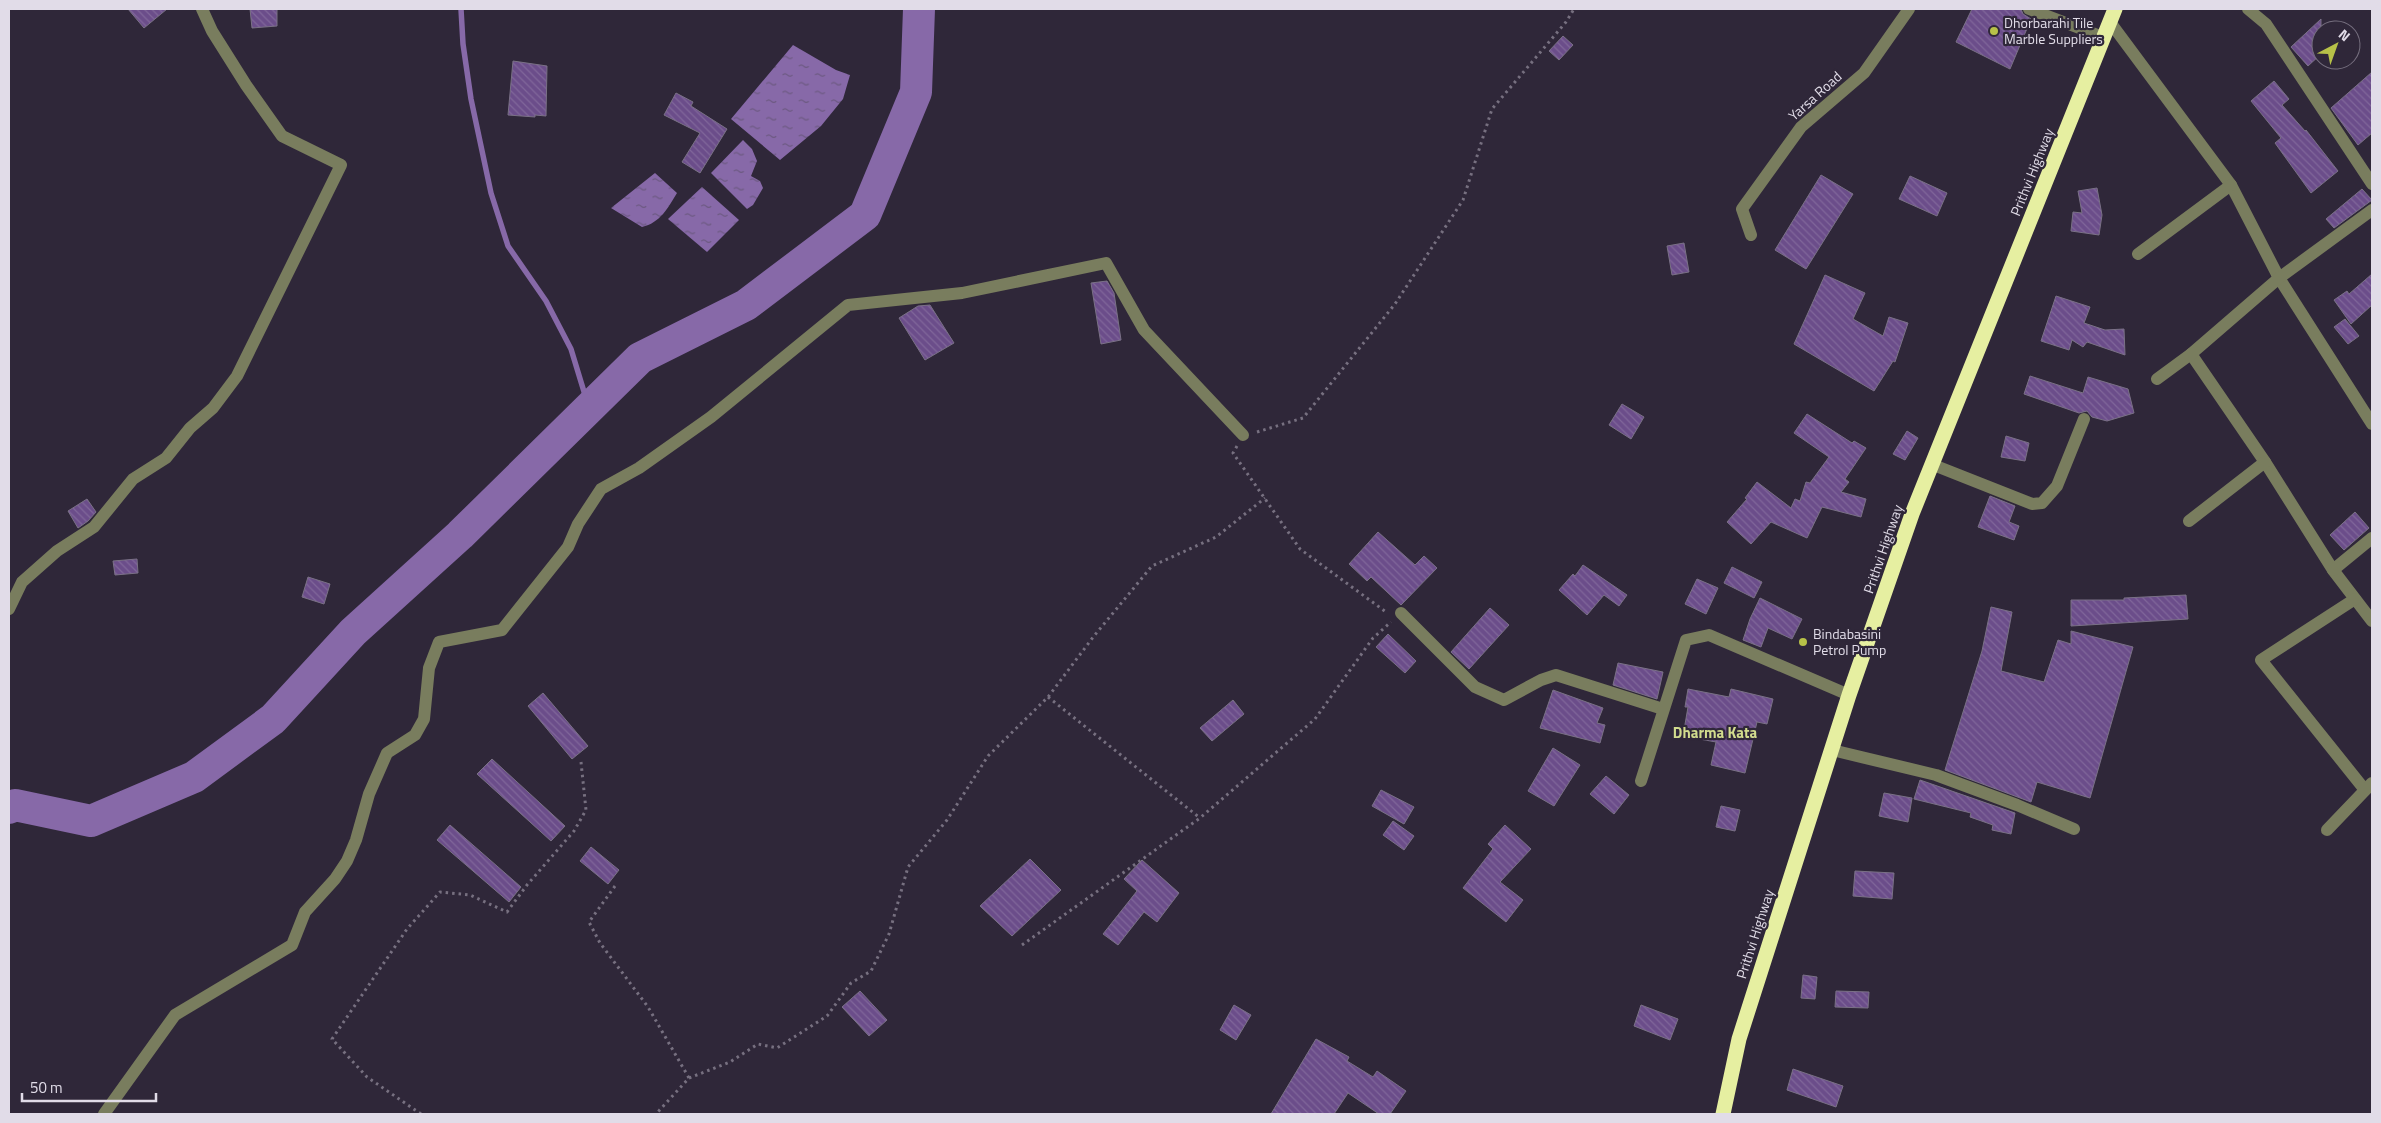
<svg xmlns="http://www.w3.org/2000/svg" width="2381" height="1123" font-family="'Titillium Web',sans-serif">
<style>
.water{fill:url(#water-ripples)}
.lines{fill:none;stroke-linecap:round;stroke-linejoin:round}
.stream{stroke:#8769a8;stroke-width:5.5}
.river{stroke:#8769a8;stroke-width:32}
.building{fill:url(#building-back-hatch);stroke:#7a7186}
.path{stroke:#777080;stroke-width:3;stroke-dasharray:2.5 4;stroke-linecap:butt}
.minor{stroke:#797d5e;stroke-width:12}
.highway{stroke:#e6efa1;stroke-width:15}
.poi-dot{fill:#b7c148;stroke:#2f2739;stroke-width:2}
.labels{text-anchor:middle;stroke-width:4.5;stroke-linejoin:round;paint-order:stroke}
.poi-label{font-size:14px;fill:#e1dce8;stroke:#2f2739;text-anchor:start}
.street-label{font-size:14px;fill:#e1dce8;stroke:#2f2739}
.neighbourhood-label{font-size:15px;font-weight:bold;fill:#d2dc8e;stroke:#2f2739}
</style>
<defs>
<pattern id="water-ripples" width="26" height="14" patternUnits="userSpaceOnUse" patternTransform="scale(1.25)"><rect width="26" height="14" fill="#8769a8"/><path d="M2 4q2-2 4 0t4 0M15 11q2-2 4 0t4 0" fill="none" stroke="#6c5981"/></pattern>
<pattern id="building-back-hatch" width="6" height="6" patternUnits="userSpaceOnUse" patternTransform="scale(1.25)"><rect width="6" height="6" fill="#6b4d8a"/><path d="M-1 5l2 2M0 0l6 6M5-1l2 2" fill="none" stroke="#80669a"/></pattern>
</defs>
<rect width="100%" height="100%" fill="#2f2739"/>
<g class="water">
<path d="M 793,45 L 836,70 L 850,75 L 843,99 L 821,126 L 780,160 L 731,119 Z"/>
<path d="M 743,140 L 752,149 L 757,161 L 751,176 L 760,181 L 763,188 L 753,205 L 747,209 L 711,173 Z"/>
<path d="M 655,173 L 677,193 C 668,208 660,223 642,227 L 611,208 Z"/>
<path d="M 702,187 L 739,220 L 707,252 L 668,219 Z"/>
</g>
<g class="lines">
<path class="stream" d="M 461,9 L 463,44 L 471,99 L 491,193 L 508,246 L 546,301 L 571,349 L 585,395 L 560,438"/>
<path class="river" d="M 9,808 L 15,805 L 91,821 L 194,777 L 273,719 L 353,632 L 460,535 L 640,358 L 746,305 L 865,215 L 916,92 L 919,9"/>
</g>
<g class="building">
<path d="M 128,9 L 167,9 L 144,28 Z"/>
<path d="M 250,9 L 277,9 L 277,26 L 252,28 Z"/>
<path d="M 1972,9 L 2021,9 L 2023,14 L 2031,19 L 2010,69 L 1956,42 Z"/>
<path d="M 2321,19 L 2321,54 L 2308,66 L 2291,47 Z"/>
<path d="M 1563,36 L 1573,45 L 1559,60 L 1549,51 Z"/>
<path d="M 513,61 L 547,66 L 546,116 L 535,115 L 535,117 L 508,115 Z"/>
<path d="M 2372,72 L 2372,133 L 2358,145 L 2331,108 Z"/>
<path d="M 2274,81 L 2289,99 L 2282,105 L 2305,131 L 2306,130 L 2338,171 L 2311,193 L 2275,143 L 2281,138 L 2251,101 Z"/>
<path d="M 676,93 L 693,102 L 691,106 L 727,129 L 700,173 L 682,162 L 700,133 L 664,115 Z"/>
<path d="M 1821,175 L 1853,194 L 1806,269 L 1775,250 Z"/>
<path d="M 1910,176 L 1947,193 L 1937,216 L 1899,199 Z"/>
<path d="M 2097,188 L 2102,215 L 2099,235 L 2071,231 L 2073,212 L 2082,213 L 2078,191 Z"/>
<path d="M 2362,189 L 2372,200 L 2334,228 L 2326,219 Z"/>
<path d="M 1684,243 L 1689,272 L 1672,275 L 1667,246 Z"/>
<path d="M 2372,274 L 2372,305 L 2351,324 L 2334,300 L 2347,291 L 2349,294 Z"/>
<path d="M 1825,275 L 1865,293 L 1853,319 L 1883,336 L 1889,317 L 1908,323 L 1895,362 L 1893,361 L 1874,391 L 1794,344 Z"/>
<path d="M 1107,281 L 1114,293 L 1121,340 L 1101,344 L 1091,283 Z"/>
<path d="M 2056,296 L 2090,307 L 2084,323 L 2105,330 L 2124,329 L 2125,355 L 2087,342 L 2083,347 L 2072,340 L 2069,350 L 2041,341 Z"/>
<path d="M 930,305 L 954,343 L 925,360 L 899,318 L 918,306 Z"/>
<path d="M 2345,319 L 2359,336 L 2348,344 L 2334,327 Z"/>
<path d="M 2030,376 L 2083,393 L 2088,377 L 2128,389 L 2134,413 L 2107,421 L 2092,417 L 2087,411 L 2079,413 L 2024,394 Z"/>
<path d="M 1622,404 L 1644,417 L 1631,439 L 1609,425 Z"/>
<path d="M 1807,414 L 1852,443 L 1854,441 L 1866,448 L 1845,479 L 1849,482 L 1841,492 L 1866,499 L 1861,517 L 1822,507 L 1807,538 L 1771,522 L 1751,544 L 1727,522 L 1747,499 L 1745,498 L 1757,482 L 1791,508 L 1795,499 L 1800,501 L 1806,482 L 1810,483 L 1829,457 L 1794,433 Z"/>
<path d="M 1907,431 L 1918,438 L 1905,460 L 1893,454 Z"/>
<path d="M 2006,436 L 2029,443 L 2025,461 L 2001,457 Z"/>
<path d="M 1990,496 L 2015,506 L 2009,522 L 2019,526 L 2014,540 L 1978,527 Z"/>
<path d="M 87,499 L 96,512 L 88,521 L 78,528 L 68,511 Z"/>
<path d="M 2355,512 L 2369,528 L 2344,550 L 2330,535 Z"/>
<path d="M 1378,532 L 1415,565 L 1424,556 L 1437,568 L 1401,605 L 1371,577 L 1367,581 L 1349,564 Z"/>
<path d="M 137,559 L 138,573 L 115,575 L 113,561 Z"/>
<path d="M 1583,565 L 1627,595 L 1619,606 L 1604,595 L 1587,615 L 1559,590 L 1573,574 L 1575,576 Z"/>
<path d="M 1732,567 L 1762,582 L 1754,598 L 1724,583 Z"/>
<path d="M 308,577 L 330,584 L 324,604 L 302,597 Z"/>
<path d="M 1697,579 L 1718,588 L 1706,614 L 1685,604 Z"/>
<path d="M 2186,595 L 2188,619 L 2071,626 L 2071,600 L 2124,600 L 2124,598 Z"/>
<path d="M 1760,598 L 1802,619 L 1792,639 L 1768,628 L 1761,647 L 1743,640 L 1750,619 Z"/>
<path d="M 1991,607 L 2012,612 L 2001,671 L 2044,682 L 2058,640 L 2071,644 L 2071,631 L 2133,647 L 2090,798 L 2037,782 L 2031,802 L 1945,770 L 1982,651 Z"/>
<path d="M 1490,608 L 1509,625 L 1469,669 L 1451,652 Z"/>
<path d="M 1388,634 L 1416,661 L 1405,673 L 1376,647 Z"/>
<path d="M 1618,663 L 1663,672 L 1657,699 L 1613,685 Z"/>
<path d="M 1688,689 L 1729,697 L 1731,689 L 1773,699 L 1767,724 L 1757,722 L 1745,773 L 1711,765 L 1716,742 L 1683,736 L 1688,707 L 1685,707 Z"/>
<path d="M 1553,690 L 1603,708 L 1597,723 L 1605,725 L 1600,743 L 1540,728 Z"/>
<path d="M 543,693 L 588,746 L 572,759 L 528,706 Z"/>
<path d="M 1233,700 L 1244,714 L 1212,741 L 1200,728 Z"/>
<path d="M 1553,748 L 1580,765 L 1554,806 L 1528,791 Z"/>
<path d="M 492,759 L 565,826 L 551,841 L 477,774 Z"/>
<path d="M 1606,776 L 1629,795 L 1614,814 L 1590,794 Z"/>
<path d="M 1920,780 L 2015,813 L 2011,834 L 1992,830 L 1993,825 L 1970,817 L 1971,813 L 1914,799 Z"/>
<path d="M 1381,790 L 1414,807 L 1404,824 L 1372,806 Z"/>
<path d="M 1884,793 L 1912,798 L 1908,822 L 1879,816 Z"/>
<path d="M 1721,806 L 1740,810 L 1735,831 L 1716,827 Z"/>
<path d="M 1393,821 L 1414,836 L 1404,850 L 1383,835 Z"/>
<path d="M 450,825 L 521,887 L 509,902 L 437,840 Z"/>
<path d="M 1505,825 L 1531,849 L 1500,882 L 1523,900 L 1506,922 L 1463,888 L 1493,849 L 1488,844 Z"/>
<path d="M 591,847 L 619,870 L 608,884 L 580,861 Z"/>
<path d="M 1030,859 L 1061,890 L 1012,936 L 980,906 Z"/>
<path d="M 1142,860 L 1179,893 L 1157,922 L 1144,912 L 1118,945 L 1103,934 L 1137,891 L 1124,879 Z"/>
<path d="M 1855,871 L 1894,873 L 1892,899 L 1853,896 Z"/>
<path d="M 1803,975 L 1817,977 L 1815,999 L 1801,998 Z"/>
<path d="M 860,991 L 887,1020 L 869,1036 L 842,1007 Z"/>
<path d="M 1836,991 L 1869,992 L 1868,1008 L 1835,1007 Z"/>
<path d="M 1234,1005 L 1251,1015 L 1236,1040 L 1220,1030 Z"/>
<path d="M 1641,1005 L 1678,1019 L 1670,1040 L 1634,1026 Z"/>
<path d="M 1316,1039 L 1349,1057 L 1347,1061 L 1373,1077 L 1377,1071 L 1406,1091 L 1390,1114 L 1379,1114 L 1348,1093 L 1334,1114 L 1271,1114 Z"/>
<path d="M 1793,1069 L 1843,1086 L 1836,1107 L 1787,1090 Z"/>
</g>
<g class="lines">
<g class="path">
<path d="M 1257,432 L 1303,418 L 1395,304 L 1463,200 L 1492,109 L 1566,22 L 1574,9"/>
<path d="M 1237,446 L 1233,453 L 1300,549 L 1386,612"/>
<path d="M 1048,697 L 1200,818"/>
<path d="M 615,886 L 589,922 L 600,943 L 648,1007 L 689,1078 L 656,1114"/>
<path d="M 1022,945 L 1200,818 L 1315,719 L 1373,638 L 1391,622"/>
<path d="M 689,1078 L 730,1062 L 758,1044 L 777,1048 L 827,1016 L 851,983 L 871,971 L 889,934 L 908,867 L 947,820 L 988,756 L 1048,697 L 1094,636 L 1152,566 L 1216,537 L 1265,498"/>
<path d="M 421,1114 L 367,1077 L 332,1039 L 407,929 L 440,892 L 470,895 L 507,912 L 527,885 L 574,831 L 586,810 L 581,762"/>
</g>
<g class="minor">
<path d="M 2029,9 L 2103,37"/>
<path d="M 2248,9 L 2266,24 L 2372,184"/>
<path d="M 2110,22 L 2231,185 L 2279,278 L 2372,424"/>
<path d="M 1751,235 L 1742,209 L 1801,127 L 1864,73 L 1909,9"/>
<path d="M 2138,254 L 2231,185"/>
<path d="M 2191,354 L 2265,462 L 2333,570 L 2372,621"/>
<path d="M 2157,379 L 2191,354 L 2279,278 L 2372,210"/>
<path d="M 1931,464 L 2032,504 L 2042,503 L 2057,486 L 2084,419"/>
<path d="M 2189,521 L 2265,462"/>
<path d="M 2333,570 L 2372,538"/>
<path d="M 2355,599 L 2261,660 L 2365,790"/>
<path d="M 9,609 L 22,582 L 57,551 L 94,527 L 133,479 L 166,458 L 190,428 L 213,408 L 237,376 L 341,165 L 282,136 L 246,85 L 212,31 L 202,9"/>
<path d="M 1401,613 L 1475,687 L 1504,700 L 1541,680 L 1556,675 L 1663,709"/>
<path d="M 1832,750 L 1936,775 L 2017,805 L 2074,829"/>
<path d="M 1641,781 L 1686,640 L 1709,635 L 1849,695"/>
<path d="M 2327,830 L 2372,783"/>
<path d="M 104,1114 L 175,1015 L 292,945 L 305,912 L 335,879 L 347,861 L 356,840 L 369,794 L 387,753 L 415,735 L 424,719 L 429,668 L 439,642 L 502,630 L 568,547 L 578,524 L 601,489 L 639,468 L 711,417 L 848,305 L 962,293 L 1106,263 L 1144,330 L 1243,435"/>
</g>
<path class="highway" d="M 1723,1114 L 1739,1039 L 1849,695 L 1912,514 L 2115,9"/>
</g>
<g class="poi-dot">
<circle cx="1994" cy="31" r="5"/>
<circle cx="1803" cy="642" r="5"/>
</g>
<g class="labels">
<g class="poi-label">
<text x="2004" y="28">Dhorbarahi Tile<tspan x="2004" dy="16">Marble Suppliers</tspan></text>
<text x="1813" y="639">Bindabasini<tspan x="1813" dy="16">Petrol Pump</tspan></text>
</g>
<g class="street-label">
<text transform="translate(1815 96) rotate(-42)" y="5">Yarsa Road</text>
<text transform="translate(2032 172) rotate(-68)" y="5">Prithvi Highway</text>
<text transform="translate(1883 549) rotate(-71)" y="5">Prithvi Highway</text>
<text transform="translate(1755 934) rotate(-72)" y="5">Prithvi Highway</text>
</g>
<g class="neighbourhood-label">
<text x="1715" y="738">Dharma Kata</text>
</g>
</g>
<rect width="2381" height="1123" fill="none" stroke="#e1dce8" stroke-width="20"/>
<g transform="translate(2336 45) rotate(41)"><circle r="24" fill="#2f2739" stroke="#766f7f"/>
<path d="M0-4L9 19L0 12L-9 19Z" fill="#b7c148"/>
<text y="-8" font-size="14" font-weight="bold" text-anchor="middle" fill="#e1dce8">N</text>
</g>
<path d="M22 1093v8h134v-8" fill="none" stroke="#e1dce8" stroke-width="2.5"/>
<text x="30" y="1093" font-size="15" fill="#e1dce8" stroke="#2f2739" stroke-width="4" paint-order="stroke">50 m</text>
</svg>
